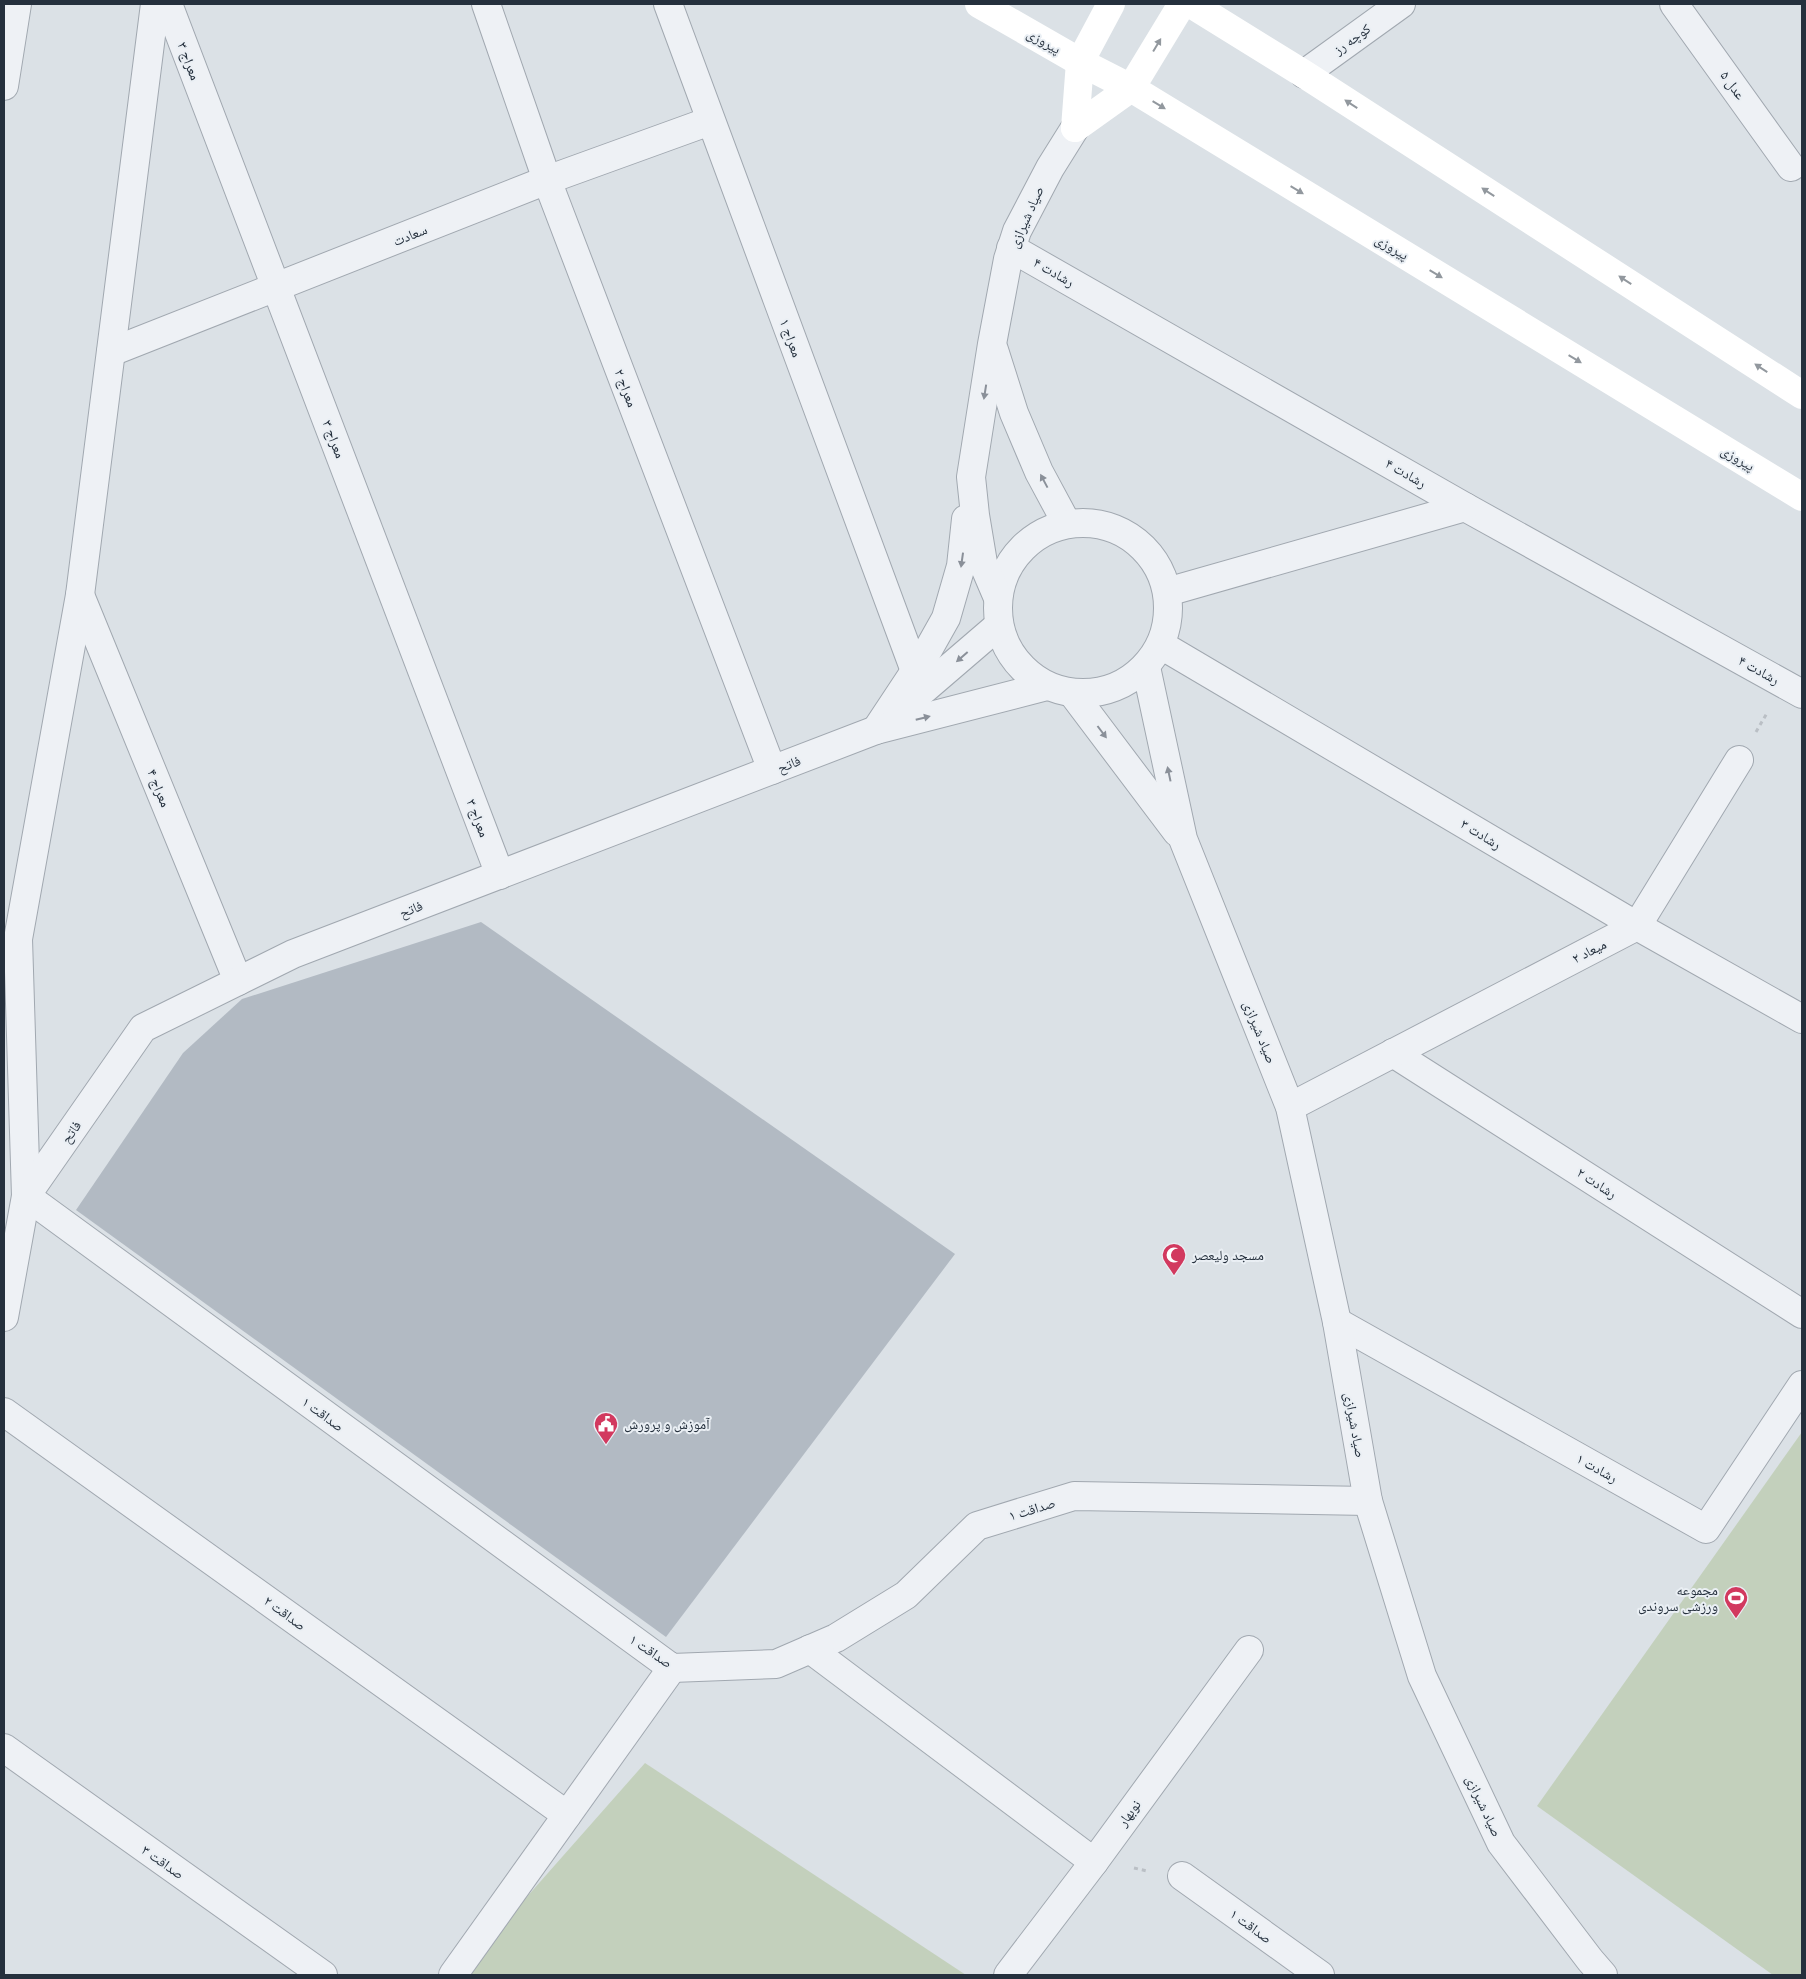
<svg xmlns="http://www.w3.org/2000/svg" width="1806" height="1979" font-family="Overpass,'Noto Naskh Arabic',sans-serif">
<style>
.green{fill:#c3d0bc}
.building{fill:#b2bac3}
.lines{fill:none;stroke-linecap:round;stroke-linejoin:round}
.minor-casing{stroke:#a1a8b0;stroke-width:30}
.tertiary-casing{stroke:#a1a8b0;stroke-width:30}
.path{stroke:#babfc5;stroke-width:3;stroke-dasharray:4 4;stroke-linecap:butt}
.minor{stroke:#eef1f5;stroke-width:28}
.tertiary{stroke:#eef1f5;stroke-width:28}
.secondary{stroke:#fff;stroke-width:28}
.oneway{fill:#92989e}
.oneway2{fill:#8a9099}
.labels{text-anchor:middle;stroke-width:4;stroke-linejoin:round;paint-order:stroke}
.street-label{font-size:14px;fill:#25303d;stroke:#eaeff4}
.poi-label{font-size:14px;fill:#25303d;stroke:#eaeff4;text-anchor:start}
</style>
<rect width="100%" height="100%" fill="#dbe1e6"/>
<g class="green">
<path d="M 1802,1432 L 1802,1975 L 1773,1975 L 1537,1806 Z"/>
<path d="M 645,1763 L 966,1975 L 458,1975 Z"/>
</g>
<path class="building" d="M 481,922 L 955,1254 L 666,1637 L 76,1210 L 183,1053 L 242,999 Z"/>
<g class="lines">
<g class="minor-casing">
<g id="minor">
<path d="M 155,4 L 80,595 L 18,939 L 26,1196 L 672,1668 L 776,1664 L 836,1638 L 906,1595 L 977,1526 L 1074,1496 L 1368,1501"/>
<path d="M 168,4 L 500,875"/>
<path d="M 486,4 L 547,180 L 772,770"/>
<path d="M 668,4 L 915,671"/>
<path d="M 1674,4 L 1791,167"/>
<path d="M 1304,74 L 1401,4"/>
<path d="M 1011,248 L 1465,507 L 1802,694"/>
<path d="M 111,352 L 547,180 L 710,121"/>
<path d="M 1167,592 L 1465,507"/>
<path d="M 80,595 L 238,981"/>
<path d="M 1161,645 L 1637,926 L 1802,1019"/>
<path d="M 1393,1053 L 1802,1314"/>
<path d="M 1290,1107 L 1637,926 L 1739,760"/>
<path d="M 1337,1322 L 1706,1529 L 1802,1385"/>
<path d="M 4,1412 L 567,1815"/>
<path d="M 810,1649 L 1094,1862"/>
<path d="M 4,1748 L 323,1975"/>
<path d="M 1182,1876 L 1320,1975"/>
<path d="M 453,1975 L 672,1668"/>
<path d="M 1008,1975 L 1094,1862 L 1249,1650"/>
</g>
</g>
<g class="tertiary-casing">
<g id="tertiary">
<path d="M 4,86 L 17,4"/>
<path d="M 994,350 L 1014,413 L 1039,472 L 1067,524"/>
<circle cx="1083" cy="608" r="85"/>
<path d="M 998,598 L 983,563 L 975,515 L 971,477 L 992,344 L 1008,259 L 1017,231 L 1050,168 L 1075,128"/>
<path d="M 1146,667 L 1183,839 L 1290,1107 L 1337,1322 L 1368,1501 L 1422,1676 L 1501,1843 L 1590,1960 L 1603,1975"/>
<path d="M 1073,694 L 1177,832"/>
<path d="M 900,710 L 999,625"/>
<path d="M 876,730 L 923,659 L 946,618 L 961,566 L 966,519"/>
<path d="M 4,1317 L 26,1196 L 143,1028 L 293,954 L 876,730 L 1047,686"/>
</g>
</g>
<g class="path">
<path d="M 1756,732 L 1767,713"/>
<path d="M 1134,1868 L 1147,1871"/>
</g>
<use href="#minor" class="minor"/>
<use href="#tertiary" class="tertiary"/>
<g class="secondary">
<path d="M 979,4 L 1080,62 L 1131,88 L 1802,497"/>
<path d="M 1191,4 L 1304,74 L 1802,395"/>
<path d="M 1075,128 L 1131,88 L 1182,4"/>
<path d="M 1075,128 L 1080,62 L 1111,4"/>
</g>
</g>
<defs><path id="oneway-solid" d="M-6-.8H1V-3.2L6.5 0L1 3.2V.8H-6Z" transform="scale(1.25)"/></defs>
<g class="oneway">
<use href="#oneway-solid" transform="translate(1157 45) rotate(-59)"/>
<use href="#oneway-solid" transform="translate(1351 104) rotate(-147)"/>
<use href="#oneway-solid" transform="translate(1159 105) rotate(31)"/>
<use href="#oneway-solid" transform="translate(1297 190) rotate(31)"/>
<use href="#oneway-solid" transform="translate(1488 192) rotate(-147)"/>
<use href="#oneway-solid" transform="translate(1436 274) rotate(31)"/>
<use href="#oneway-solid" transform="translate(1625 280) rotate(-147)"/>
<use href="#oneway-solid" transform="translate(1575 359) rotate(31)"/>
<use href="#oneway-solid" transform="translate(1761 368) rotate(-147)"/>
</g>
<g class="oneway2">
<use href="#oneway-solid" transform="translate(985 392) rotate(99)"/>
<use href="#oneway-solid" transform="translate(1044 481) rotate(-118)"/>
<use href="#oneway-solid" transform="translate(962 560) rotate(98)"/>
<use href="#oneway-solid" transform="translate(962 657) rotate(139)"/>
<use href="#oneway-solid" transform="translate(923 718) rotate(-14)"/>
<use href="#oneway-solid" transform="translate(1102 732) rotate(53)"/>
<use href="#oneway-solid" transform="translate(1169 774) rotate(-102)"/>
</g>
<defs>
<g id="mosque-pin" transform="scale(1.25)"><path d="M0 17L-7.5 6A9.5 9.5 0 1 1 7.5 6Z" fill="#d2395f" stroke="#eaeff4"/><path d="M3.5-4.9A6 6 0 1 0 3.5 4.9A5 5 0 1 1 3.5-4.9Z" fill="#fff"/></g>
<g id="civic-pin" transform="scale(1.25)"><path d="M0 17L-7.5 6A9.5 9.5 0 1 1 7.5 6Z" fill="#d2395f" stroke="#eaeff4"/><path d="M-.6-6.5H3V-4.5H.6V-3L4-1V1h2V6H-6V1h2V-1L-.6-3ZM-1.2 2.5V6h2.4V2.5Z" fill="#fff"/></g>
<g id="stadium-pin" transform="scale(1.25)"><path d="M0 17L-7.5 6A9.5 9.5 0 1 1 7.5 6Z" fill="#d2395f" stroke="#eaeff4"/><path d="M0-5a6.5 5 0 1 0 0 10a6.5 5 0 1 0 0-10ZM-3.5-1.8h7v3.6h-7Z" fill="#fff"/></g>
</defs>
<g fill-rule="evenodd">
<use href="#mosque-pin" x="1174" y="1255"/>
<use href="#civic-pin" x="606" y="1424"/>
<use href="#stadium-pin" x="1736" y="1598"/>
</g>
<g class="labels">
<g class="street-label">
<text transform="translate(1352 39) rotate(-36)" y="5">کوچه رز</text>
<text transform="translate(1044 41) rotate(30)" y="5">پیروزی</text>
<text transform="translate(189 61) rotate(69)" y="5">معراج ۳</text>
<text transform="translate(1733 85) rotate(54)" y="5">عدل ۵</text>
<text transform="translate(1026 217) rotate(-66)" y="5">صیاد شیرازی</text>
<text transform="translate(410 235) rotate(-22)" y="5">سعادت</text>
<text transform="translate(1392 247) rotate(31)" y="5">پیروزی</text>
<text transform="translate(1054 272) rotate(30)" y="5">رشادت ۴</text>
<text transform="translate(791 338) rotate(70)" y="5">معراج ۱</text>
<text transform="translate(626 388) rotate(69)" y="5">معراج ۲</text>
<text transform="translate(334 439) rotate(69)" y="5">معراج ۳</text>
<text transform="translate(1738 458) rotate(31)" y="5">پیروزی</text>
<text transform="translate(1406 473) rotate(30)" y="5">رشادت ۴</text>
<text transform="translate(1759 670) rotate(29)" y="5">رشادت ۴</text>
<text transform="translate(789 764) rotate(-21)" y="5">فاتح</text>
<text transform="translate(159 788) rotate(68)" y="5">معراج ۴</text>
<text transform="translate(478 818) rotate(69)" y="5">معراج ۳</text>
<text transform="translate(1481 834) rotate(31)" y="5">رشادت ۳</text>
<text transform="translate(411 909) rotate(-21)" y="5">فاتح</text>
<text transform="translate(1589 951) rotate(-27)" y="5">میعاد ۲</text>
<text transform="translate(1260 1032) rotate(68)" y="5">صیاد شیرازی</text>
<text transform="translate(71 1132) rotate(-55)" y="5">فاتح</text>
<text transform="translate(1597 1183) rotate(33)" y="5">رشادت ۲</text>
<text transform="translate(323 1414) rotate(36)" y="5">صداقت ۱</text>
<text transform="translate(1355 1425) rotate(80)" y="5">صیاد شیرازی</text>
<text transform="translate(1597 1468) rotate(29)" y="5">رشادت ۱</text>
<text transform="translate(1032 1509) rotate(-17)" y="5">صداقت ۱</text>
<text transform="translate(285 1613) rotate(36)" y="5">صداقت ۲</text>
<text transform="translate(651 1651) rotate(34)" y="5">صداقت ۱</text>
<text transform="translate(1484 1806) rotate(65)" y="5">صیاد شیرازی</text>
<text transform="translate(1129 1813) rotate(-54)" y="5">نوبهار</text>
<text transform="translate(163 1862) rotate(35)" y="5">صداقت ۳</text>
<text transform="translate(1251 1926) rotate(36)" y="5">صداقت ۱</text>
</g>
<g class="poi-label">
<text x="1192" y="1260">مسجد ولیعصر</text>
<text x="624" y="1429">آموزش و پرورش</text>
<text x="1718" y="1595" text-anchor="end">مجموعه<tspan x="1718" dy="16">ورزشی سروندی</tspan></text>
</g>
</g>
<rect width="1806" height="1979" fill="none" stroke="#25303d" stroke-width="10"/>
</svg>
